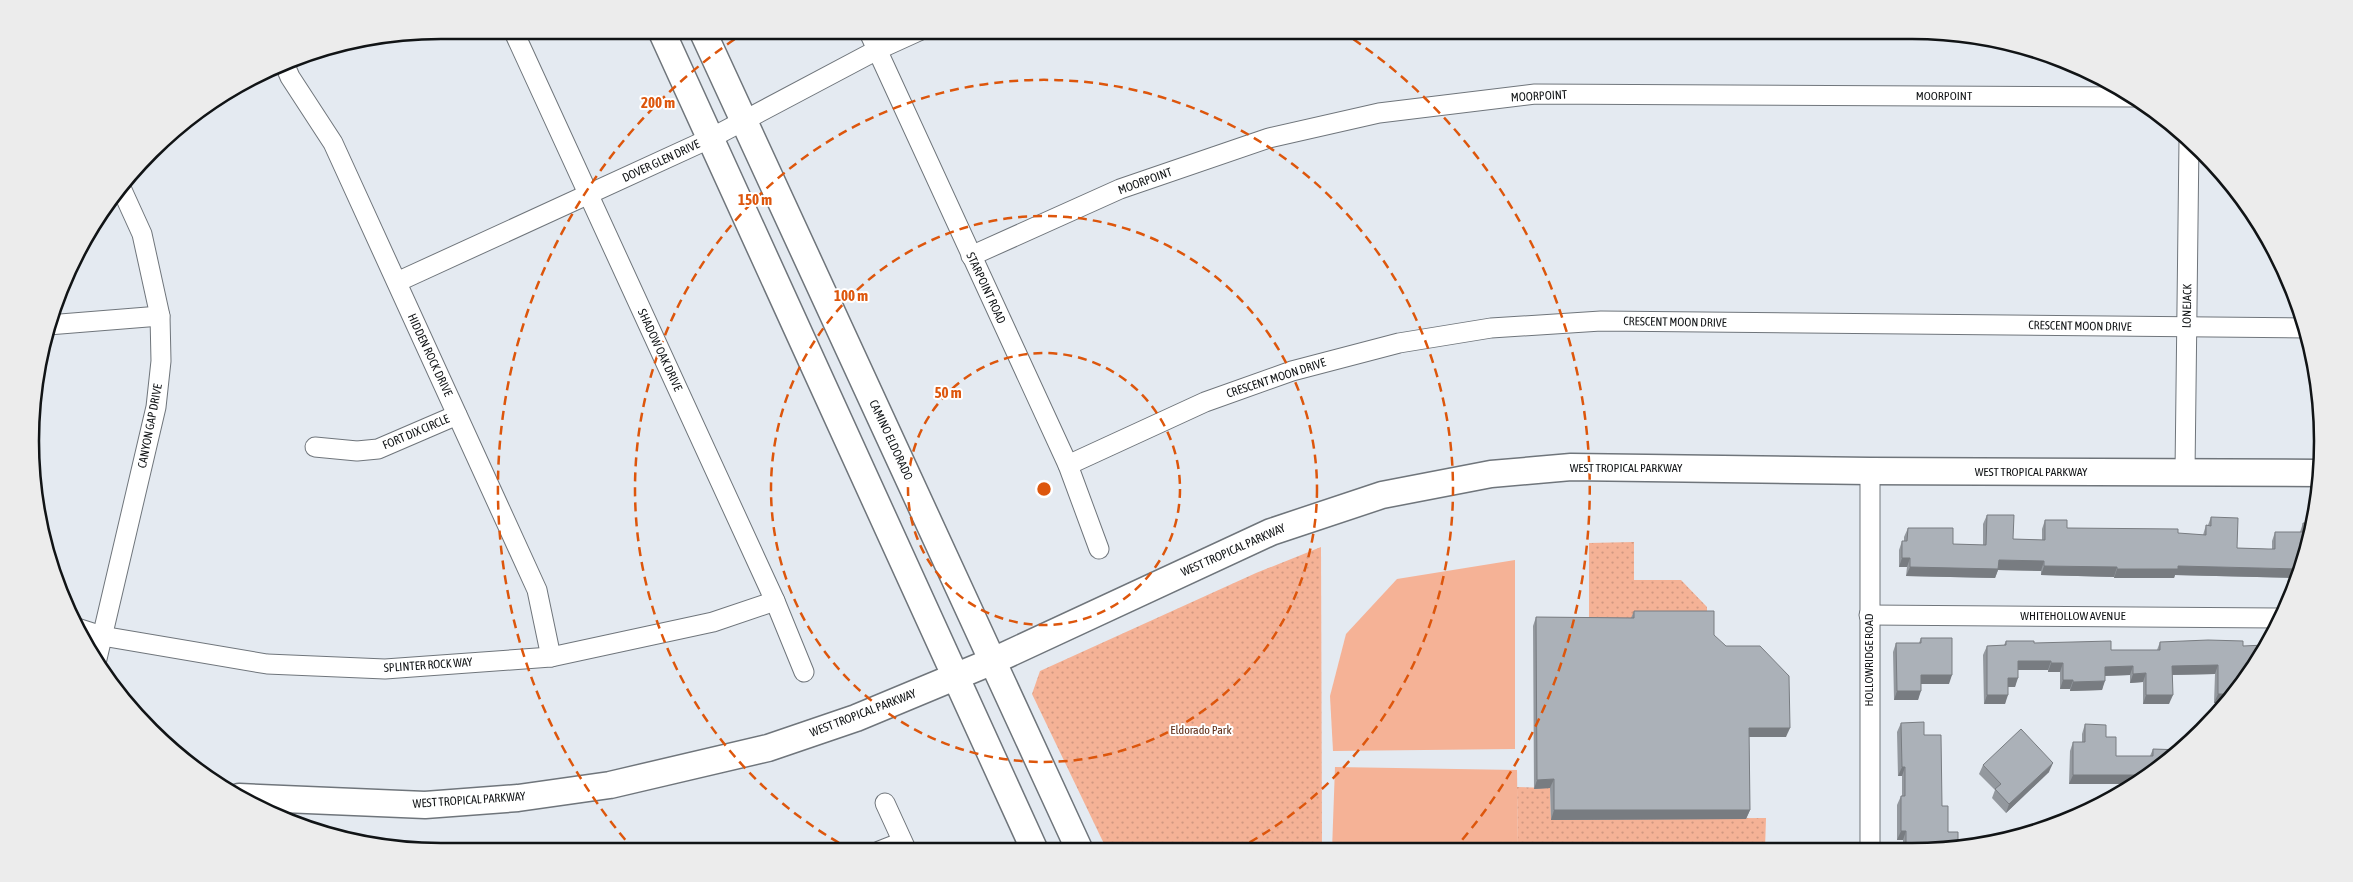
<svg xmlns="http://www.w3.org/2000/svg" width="2353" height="882" font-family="'Asap Condensed',sans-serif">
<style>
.park{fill:url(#park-dots)}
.pitch{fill:#f5b296}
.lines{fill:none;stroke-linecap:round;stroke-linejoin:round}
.minor-casing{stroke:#6f757b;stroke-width:21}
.secondary-casing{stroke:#6f757b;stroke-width:29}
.minor{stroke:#fff;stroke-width:19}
.secondary{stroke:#fff;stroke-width:26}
.wall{fill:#93989e}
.shaded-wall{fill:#787c81}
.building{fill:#abb1b8;stroke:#787c81}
.ring{fill:none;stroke:#dd560c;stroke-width:2.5;stroke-dasharray:9 6}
.labels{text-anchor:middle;stroke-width:4;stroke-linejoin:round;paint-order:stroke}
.street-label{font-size:12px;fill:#111416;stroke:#fff}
.park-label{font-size:12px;fill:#5d2b14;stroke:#fff}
.rim{fill:none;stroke:#111416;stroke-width:2.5}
.centre{fill:#dd560c;stroke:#fff;stroke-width:2.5}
.ring-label{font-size:15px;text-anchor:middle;font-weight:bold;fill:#dd560c;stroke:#fff;stroke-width:4;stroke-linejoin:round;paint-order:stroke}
</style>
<defs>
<pattern id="park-dots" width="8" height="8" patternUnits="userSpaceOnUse" patternTransform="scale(1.25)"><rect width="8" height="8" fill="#f5b296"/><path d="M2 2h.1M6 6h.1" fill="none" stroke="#d19881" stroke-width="1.8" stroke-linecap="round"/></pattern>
</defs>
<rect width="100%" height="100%" fill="#e4eaf1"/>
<g class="park">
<path d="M 1634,542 L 1634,580 L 1681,580 L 1707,607 L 1707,620 L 1589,627 L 1589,543 Z"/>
<path d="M 1321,547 L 1322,850 L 1107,850 L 1032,694 L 1040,671 L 1256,573 Z"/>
<path d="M 1517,787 L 1550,788 L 1551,819 L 1766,818 L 1765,849 L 1518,849 Z"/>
</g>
<g class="pitch">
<path d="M 1515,560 L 1515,749 L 1333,751 L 1330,696 L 1346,634 L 1397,579 Z"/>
<path d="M 1335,767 L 1517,770 L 1518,849 L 1332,850 Z"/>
</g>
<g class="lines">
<g class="minor-casing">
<g id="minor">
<path d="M 513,30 L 775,601 L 804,672"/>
<path d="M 868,30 L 1068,465 L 1099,549"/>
<path d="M 284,63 L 290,77 L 333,143 L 537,590 L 551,657"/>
<path d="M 971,256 L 1120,189 L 1269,138 L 1379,113 L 1535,94 L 2134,97"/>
<path d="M 397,282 L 711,138 L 877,50 L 921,30"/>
<path d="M 48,325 L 160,316"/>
<path d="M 315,447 L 357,451 L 378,449 L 457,415"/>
<path d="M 1068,465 L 1205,402 L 1292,371 L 1399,343 L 1491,328 L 1601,321 L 2306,328"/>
<path d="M 1870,471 L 1870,849"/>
<path d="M 2185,473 L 2189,140"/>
<path d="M 1869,615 L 2277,618"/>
<path d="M 77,628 L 102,636 L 267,664 L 385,669 L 551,657 L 713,622 L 775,601"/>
<path d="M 96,663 L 156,407 L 161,361 L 160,316 L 142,234 L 122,190"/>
<path d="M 885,803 L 907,851"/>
<path d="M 879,851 L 902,842"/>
</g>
</g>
<g class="secondary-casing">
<g id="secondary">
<path d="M 661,30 L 1035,851"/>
<path d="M 702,30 L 1080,851"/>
<path d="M 239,797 L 425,805 L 518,798 L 610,785 L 768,748 L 856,718 L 993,661 L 1271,532 L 1382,495 L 1491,474 L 1571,467 L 1870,471 L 2321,473"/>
</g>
</g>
<use href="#minor" class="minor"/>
<use href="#secondary" class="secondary"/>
</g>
<g class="wall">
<path d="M 1987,515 L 2013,539 L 2042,540 L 2042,529 L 2045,520 L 2067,528 L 2203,535 L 2206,525 L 2208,525 L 2211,517 L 2237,548 L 2268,549 L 2272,549 L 2272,541 L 2275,532 L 2300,532 L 2303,523 L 2309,548 L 2295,578 L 2175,575 L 2174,578 L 2114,578 L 2114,577 L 2041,575 L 2041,571 L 1998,570 L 1995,578 L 1906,576 L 1907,567 L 1899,567 L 1899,550 L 1902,541 L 1904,541 L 1904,537 L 1908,528 L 1953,544 L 1983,545 L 1983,524 Z"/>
<path d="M 1634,611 L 1714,635 L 1786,737 L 1749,737 L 1750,810 L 1746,819 L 1551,820 L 1550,788 L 1534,789 L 1533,626 L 1536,617 L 1631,618 Z"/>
<path d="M 1921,638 L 1949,684 L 1921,684 L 1918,700 L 1894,700 L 1893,652 L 1896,643 L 1919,643 Z"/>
<path d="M 2006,641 L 2111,650 L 2157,650 L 2160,642 L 2243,646 L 2254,669 L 2224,703 L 2214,703 L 2215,674 L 2172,675 L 2169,704 L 2143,704 L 2143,682 L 2130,683 L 2130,675 L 2105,676 L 2102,690 L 2070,691 L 2070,689 L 2060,689 L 2060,672 L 2048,672 L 2048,670 L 2018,670 L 2015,687 L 2008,687 L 2005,704 L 1984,704 L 1983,655 L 1987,646 L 2004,645 Z"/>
<path d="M 1901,723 L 1924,735 L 1948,832 L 1958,848 L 1903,849 L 1903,840 L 1897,840 L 1897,805 L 1901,796 L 1902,796 L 1902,776 L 1898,776 L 1897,732 Z"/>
<path d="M 2085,724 L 2106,737 L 2116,756 L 2150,756 L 2153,749 L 2183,750 L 2131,784 L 2069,784 L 2070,751 L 2073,742 L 2082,742 L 2082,734 Z"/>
<path d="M 1983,765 L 2049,772 L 2006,813 L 1992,798 L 1995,790 L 1979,774 Z"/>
</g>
<g class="shaded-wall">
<path d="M 1902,558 L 1910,558 L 1907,567 L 1899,567 Z"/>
<path d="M 1999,560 L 2044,561 L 2041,571 L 1998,570 L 1995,578 L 1906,576 L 1910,567 Z"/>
<path d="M 2044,566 L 2117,567 L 2114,577 L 2041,575 Z"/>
<path d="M 2178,566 L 2299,569 L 2295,578 L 2175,575 L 2174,578 L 2114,578 L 2117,569 Z"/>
<path d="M 2018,661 L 2051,661 L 2048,670 L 2015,670 Z"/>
<path d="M 2051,663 L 2063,663 L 2060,672 L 2048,672 Z"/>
<path d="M 2218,665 L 2215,674 L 2169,675 L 2172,666 Z"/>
<path d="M 2133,666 L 2130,675 L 2101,676 L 2105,667 Z"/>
<path d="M 2146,673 L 2143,682 L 2130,683 L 2133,674 Z"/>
<path d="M 1921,675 L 1952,675 L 1949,684 L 1917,684 Z"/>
<path d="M 2008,678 L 2018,678 L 2015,687 L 2005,687 Z"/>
<path d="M 2063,680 L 2073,680 L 2070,689 L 2060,689 Z"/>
<path d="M 2105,681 L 2102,690 L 2070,691 L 2073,682 Z"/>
<path d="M 1897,691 L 1921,691 L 1918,700 L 1894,700 Z"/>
<path d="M 2218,694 L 2232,694 L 2224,703 L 2214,703 Z"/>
<path d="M 1987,695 L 2008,695 L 2005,704 L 1984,704 Z"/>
<path d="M 2146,695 L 2173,695 L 2169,704 L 2143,704 Z"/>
<path d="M 1749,728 L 1790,728 L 1786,737 L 1746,737 Z"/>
<path d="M 2053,763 L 2049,772 L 2006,813 L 2009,804 Z"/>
<path d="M 1902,767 L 1905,767 L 1902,776 L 1898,776 Z"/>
<path d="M 2073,775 L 2145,775 L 2131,784 L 2069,784 Z"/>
<path d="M 1554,779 L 1550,788 L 1534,789 L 1537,780 Z"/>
<path d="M 1554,810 L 1750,810 L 1746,819 L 1551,820 Z"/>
<path d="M 1901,831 L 1906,831 L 1903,840 L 1897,840 Z"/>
</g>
<g class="building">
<path d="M 1987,515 L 2014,515 L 2013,539 L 2045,540 L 2045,520 L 2067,520 L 2067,528 L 2178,529 L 2178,533 L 2206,535 L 2206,525 L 2211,526 L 2211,517 L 2238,518 L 2237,548 L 2268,549 L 2275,549 L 2275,532 L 2303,532 L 2303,523 L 2313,523 L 2309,548 L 2299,569 L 2178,566 L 2178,569 L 2117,569 L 2117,567 L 2044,566 L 2044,561 L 1999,560 L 1998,569 L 1910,567 L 1910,558 L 1902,558 L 1902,541 L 1907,541 L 1908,528 L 1953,528 L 1953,544 L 1986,545 Z"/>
<path d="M 1634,611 L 1714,611 L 1714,635 L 1726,646 L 1760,646 L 1789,676 L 1790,728 L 1749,728 L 1750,810 L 1554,810 L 1554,779 L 1537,780 L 1536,617 L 1634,618 Z"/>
<path d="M 1921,638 L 1952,638 L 1952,675 L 1921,675 L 1921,691 L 1897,691 L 1896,643 L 1921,643 Z"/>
<path d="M 2208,640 L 2243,641 L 2243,646 L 2265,645 L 2254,669 L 2232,694 L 2218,694 L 2218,665 L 2172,666 L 2173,695 L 2146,695 L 2146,673 L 2133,674 L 2133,666 L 2105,667 L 2105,681 L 2073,682 L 2073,680 L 2063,680 L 2063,663 L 2051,663 L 2051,661 L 2018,661 L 2018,678 L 2008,678 L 2008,695 L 1987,695 L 1987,646 L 2006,645 L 2006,641 L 2034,641 L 2034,643 L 2111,641 L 2111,650 L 2160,650 L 2160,642 Z"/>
<path d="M 1924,722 L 1924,735 L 1941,735 L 1942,806 L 1948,806 L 1948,832 L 1958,832 L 1958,848 L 1906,849 L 1906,831 L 1901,831 L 1901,796 L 1905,796 L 1905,767 L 1902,767 L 1901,723 Z"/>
<path d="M 2085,724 L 2106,725 L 2106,737 L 2116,737 L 2116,756 L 2153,756 L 2153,749 L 2183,750 L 2145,775 L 2073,775 L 2073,742 L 2085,742 Z"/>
<path d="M 2021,729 L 2053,763 L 2009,804 L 1995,789 L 2001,784 L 1983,765 Z"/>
</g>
<g class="ring">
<circle cx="1044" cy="489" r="136"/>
<circle cx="1044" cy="489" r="273"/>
<path d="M852 850A409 409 0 1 1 1236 850"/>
<path d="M635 851A546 546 0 0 1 747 31M1341 31A546 546 0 0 1 1456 847"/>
</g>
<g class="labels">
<g class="street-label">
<text transform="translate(1539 96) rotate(-3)" y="4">MOORPOINT</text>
<text x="1944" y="100">MOORPOINT</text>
<text transform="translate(661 161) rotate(-25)" y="4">DOVER GLEN DRIVE</text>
<text transform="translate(1145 181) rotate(-20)" y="4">MOORPOINT</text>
<text transform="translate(986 288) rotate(65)" y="4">STARPOINT ROAD</text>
<text transform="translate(2187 306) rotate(-89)" y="4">LONEJACK</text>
<text transform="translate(1675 322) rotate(1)" y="4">CRESCENT MOON DRIVE</text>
<text transform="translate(2080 326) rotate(1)" y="4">CRESCENT MOON DRIVE</text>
<text transform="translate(660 350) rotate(65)" y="4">SHADOW OAK DRIVE</text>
<text transform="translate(430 355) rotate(65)" y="4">HIDDEN ROCK DRIVE</text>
<text transform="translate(1276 378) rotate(-18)" y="4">CRESCENT MOON DRIVE</text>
<text transform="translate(150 426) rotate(-79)" y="4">CANYON GAP DRIVE</text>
<text transform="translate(416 432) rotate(-23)" y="4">FORT DIX CIRCLE</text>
<text transform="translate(891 440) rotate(65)" y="4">CAMINO ELDORADO</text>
<text x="1626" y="472">WEST TROPICAL PARKWAY</text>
<text x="2031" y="476">WEST TROPICAL PARKWAY</text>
<text transform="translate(1233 550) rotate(-24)" y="4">WEST TROPICAL PARKWAY</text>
<text x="2073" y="620">WHITEHOLLOW AVENUE</text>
<text transform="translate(1869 660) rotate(-90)" y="4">HOLLOWRIDGE ROAD</text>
<text transform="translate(428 665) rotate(-4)" y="4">SPLINTER ROCK WAY</text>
<text transform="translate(863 713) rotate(-21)" y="4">WEST TROPICAL PARKWAY</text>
<text transform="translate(469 800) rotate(-4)" y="4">WEST TROPICAL PARKWAY</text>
</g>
<g class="park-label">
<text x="1201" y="734">Eldorado Park</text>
</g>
</g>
<path d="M0 0H2353V882H0ZM441 39H1912A402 402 0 0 1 2314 441V441A402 402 0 0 1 1912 843H441A402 402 0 0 1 39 441V441A402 402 0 0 1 441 39Z" fill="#ececec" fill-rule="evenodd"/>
<path class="rim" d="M441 39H1912A402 402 0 0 1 2314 441V441A402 402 0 0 1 1912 843H441A402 402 0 0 1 39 441V441A402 402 0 0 1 441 39Z"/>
<circle cx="1044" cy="489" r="8" class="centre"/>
<g class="ring-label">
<text x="658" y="108">200 m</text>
<text x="755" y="205">150 m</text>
<text x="851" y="301">100 m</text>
<text x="948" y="398">50 m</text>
</g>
</svg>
